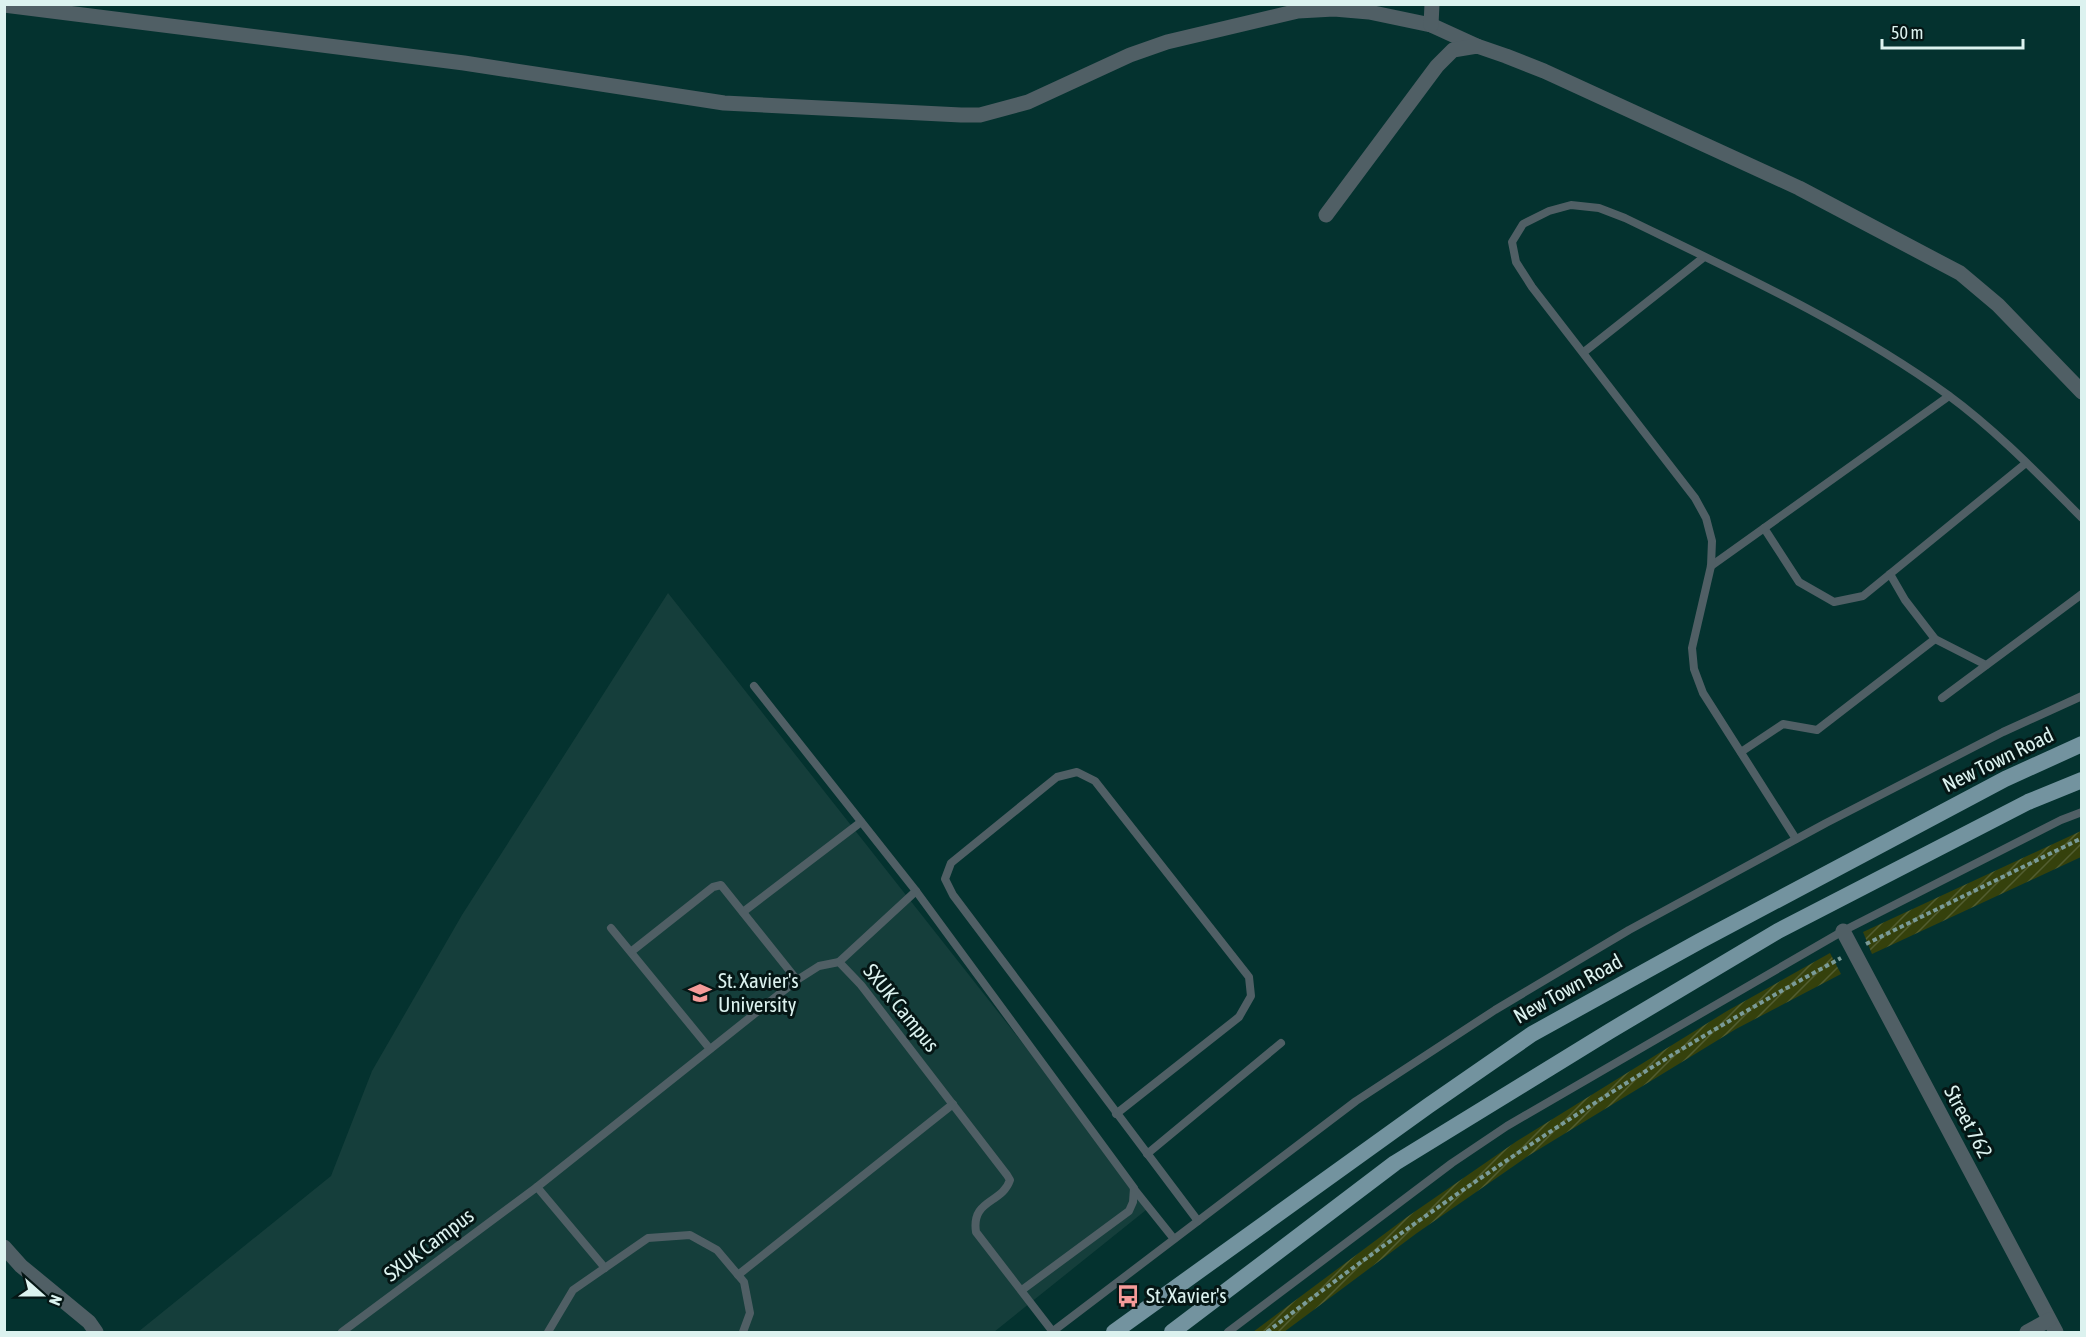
<svg xmlns="http://www.w3.org/2000/svg" width="2086" height="1337" font-family="'Asap Condensed',sans-serif">
<style>
.built{fill:#153e3b}
.garden{fill:url(#garden-furrows)}
.lines{fill:none;stroke-linecap:round;stroke-linejoin:round}
.path{stroke:#7a9b98;stroke-width:4;stroke-dasharray:4.5 3;stroke-linecap:butt}
.service{stroke:#505f65;stroke-width:8}
.minor{stroke:#505f65;stroke-width:15}
.primary{stroke:#73939f;stroke-width:16}
.labels{text-anchor:middle;stroke-width:6;stroke-linejoin:round;paint-order:stroke}
.street-label{font-size:21px;fill:#dcf2ef;stroke:#051615}
.poi-label{font-size:21px;fill:#dcf2ef;stroke:#051615;text-anchor:start}
</style>
<defs>
<pattern id="garden-furrows" width="10" height="10" patternUnits="userSpaceOnUse" patternTransform="scale(1.5)"><rect width="10" height="10" fill="#35410c"/><path d="M-1 1l2-2M0 10L10 0M9 11l2-2" fill="none" stroke="#525d30"/></pattern>
</defs>
<rect width="100%" height="100%" fill="#04322f"/>
<path class="built" d="M 668,593 L 1151,1206 L 994,1332 L 138,1332 L 331,1176 L 372,1071 L 462,915 Z"/>
<g class="garden">
<path d="M 2081,831 L 2081,857 L 1872,954 L 1863,932 Z"/>
<path d="M 1830,953 L 1841,974 L 1736,1029 L 1528,1156 L 1417,1233 L 1284,1332 L 1253,1332 L 1407,1217 L 1517,1141 L 1727,1011 Z"/>
</g>
<g class="lines">
<g class="path">
<path d="M 1866,944 L 2082,838"/>
<path d="M 1267,1332 C 1448,1194 1640,1067 1841,958"/>
</g>
<g class="service">
<path d="M 1584,352 L 1704,257"/>
<path d="M 1764,528 L 1799,582 L 1834,602 L 1863,596 L 2026,463"/>
<path d="M 1711,566 L 1949,396"/>
<path d="M 1890,574 L 1905,600 L 1935,639 L 1986,665"/>
<path d="M 754,686 L 916,891 L 1134,1188 L 1133,1202 L 1129,1211 L 1022,1290"/>
<path d="M 1942,698 L 2082,594"/>
<path d="M 1741,752 L 1783,724 L 1817,730 L 1935,639"/>
<path d="M 1796,839 L 1703,693 L 1694,669 L 1692,648 L 1711,566 L 1712,541 L 1706,518 L 1695,498 L 1532,287 L 1516,262 L 1512,242 L 1523,224 L 1549,211 L 1571,205 L 1599,208 L 1625,218 C 1734,271 1850,324 1948,395 C 1997,431 2039,475 2082,518"/>
<path d="M 743,912 L 861,822"/>
<path d="M 611,928 L 710,1049"/>
<path d="M 632,951 L 713,887 L 721,885 L 797,980"/>
<path d="M 839,962 L 916,891"/>
<path d="M 1116,1114 L 1239,1017 L 1251,996 L 1249,977 L 1095,781 L 1077,772 L 1057,777 L 951,863 L 945,879 L 953,895 L 1198,1221"/>
<path d="M 1147,1154 L 1281,1043"/>
<path d="M 537,1187 L 797,980 L 819,966 L 839,962 L 861,985 L 1007,1175 L 1010,1180 C 1002,1204 971,1199 976,1232 L 1053,1332"/>
<path d="M 1134,1189 L 1174,1239"/>
<path d="M 738,1275 L 953,1104"/>
<path d="M 342,1332 L 537,1187 L 605,1268"/>
<path d="M 548,1332 L 573,1290 L 648,1238 L 690,1235 L 717,1250 L 744,1282 L 750,1313 L 743,1332"/>
<path d="M 1052,1332 L 1356,1101 L 1495,1010 L 1629,930 L 1826,823 L 2003,732 L 2082,696"/>
<path d="M 1228,1332 L 1452,1163 L 1507,1126 L 1843,931 L 2061,820 L 2082,812"/>
</g>
<g class="minor">
<path d="M 4,5 L 464,63 L 724,103 L 961,115 L 980,115 L 1028,102 L 1130,55 L 1167,42 L 1298,11 L 1334,9 L 1369,12 L 1431,25 L 1477,46"/>
<path d="M 1431,25 L 1432,4"/>
<path d="M 1326,215 L 1437,66 L 1453,50 L 1477,46 L 1506,56 L 1544,71 L 1799,188 L 1960,273 L 1998,305 L 2082,392"/>
<path d="M 1843,931 L 2056,1332"/>
<path d="M 4,1247 L 21,1266 L 89,1322 L 96,1332"/>
<path d="M 2027,1332 L 2049,1320"/>
</g>
<g class="primary">
<path d="M 1114,1332 L 1428,1106 L 1532,1034 L 1700,941 L 2005,779 L 2082,744"/>
<path d="M 1172,1332 L 1395,1163 L 1610,1031 L 1778,931 L 2028,802 L 2082,780"/>
</g>
</g>
<defs>
<g id="university-bare" transform="scale(1.8)"><path d="M0-5L7-2L0 1L-7-2ZM-4 1L0 2.5L4 1V4Q0 6-4 4Z" fill="#f59b99" stroke="#051615" stroke-width="2.5" paint-order="stroke"/></g>
<g id="bus-bare" transform="scale(1.8)"><path d="M-5-6H5V4H4V6H2V4H-2V6H-4V4H-5ZM-3.5-4V0h7V-4ZM-3.5 1.2v1.5H-2V1.2ZM2 1.2v1.5H3.5V1.2Z" fill="#f59b99" stroke="#051615" stroke-width="2.5" paint-order="stroke"/></g>
</defs>
<g fill-rule="evenodd">
<use href="#university-bare" x="700" y="993"/>
<use href="#bus-bare" x="1128" y="1296"/>
</g>
<g class="labels">
<g class="street-label">
<text transform="translate(1998 760) rotate(-26)" y="7">New Town Road</text>
<text transform="translate(1568 989) rotate(-29)" y="7">New Town Road</text>
<text transform="translate(901 1008) rotate(51)" y="7">SXUK Campus</text>
<text transform="translate(1968 1122) rotate(62)" y="7">Street 762</text>
<text transform="translate(429 1245) rotate(-37)" y="7">SXUK Campus</text>
</g>
<g class="poi-label">
<text x="718" y="988">St. Xavier's<tspan x="718" dy="24">University</tspan></text>
<text x="1146" y="1303">St. Xavier's</text>
</g>
</g>
<rect width="2086" height="1337" fill="none" stroke="#dcf2ef" stroke-width="12"/>
<g transform="translate(42 1295) rotate(111)" stroke="#051615" stroke-width="4.5" paint-order="stroke">
<path d="M0-4.5L10 22L0 15L-10 22Z" fill="#dcf2ef"/>
<text y="-9" font-size="16" font-weight="bold" text-anchor="middle" fill="#dcf2ef">N</text>
</g>
<path d="M1882 39v9h141v-9" fill="none" stroke="#dcf2ef" stroke-width="3"/>
<text x="1891" y="39" font-size="18" fill="#dcf2ef" stroke="#051615" stroke-width="4.5" paint-order="stroke">50 m</text>
</svg>
